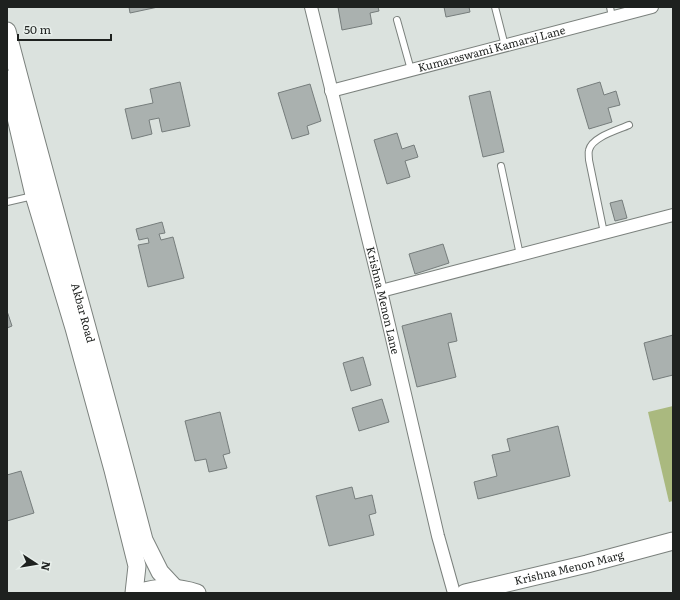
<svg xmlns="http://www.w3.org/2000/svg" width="680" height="600" font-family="Literata,serif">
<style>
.green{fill:#aab97f}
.building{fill:#aab1af;stroke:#767d7c}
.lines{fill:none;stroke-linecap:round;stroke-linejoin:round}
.lane-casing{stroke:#7b817d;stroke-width:8}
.street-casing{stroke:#7b817d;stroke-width:14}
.secondary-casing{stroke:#7b817d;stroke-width:19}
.lane{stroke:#fff;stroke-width:6}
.street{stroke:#fff;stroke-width:12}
.secondary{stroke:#fff;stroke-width:17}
.labels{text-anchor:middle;stroke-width:3;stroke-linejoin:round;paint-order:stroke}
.street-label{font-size:11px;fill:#1e211f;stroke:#e8efeb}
</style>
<rect width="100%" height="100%" fill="#dbe2de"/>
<path class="green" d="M 673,406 L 673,501 L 669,502 L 648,412 Z"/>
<g class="building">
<path d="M 129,7 L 158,7 L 130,13 Z"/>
<path d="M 338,7 L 378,7 L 379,11 L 370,13 L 372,24 L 342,30 Z"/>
<path d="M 444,7 L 469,7 L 470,12 L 446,17 Z"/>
<path d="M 180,82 L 190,126 L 162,132 L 159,118 L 149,120 L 152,134 L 132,139 L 125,109 L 153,103 L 150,89 Z"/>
<path d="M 600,82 L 604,95 L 616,91 L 620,105 L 608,108 L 612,122 L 589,129 L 577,89 Z"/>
<path d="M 310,84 L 321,121 L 307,126 L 309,134 L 292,139 L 278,93 Z"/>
<path d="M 490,91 L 504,152 L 483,157 L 469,96 Z"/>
<path d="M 397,133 L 402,149 L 414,145 L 418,157 L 405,161 L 410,177 L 387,184 L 374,140 Z"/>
<path d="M 622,200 L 627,218 L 615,221 L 610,203 Z"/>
<path d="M 162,222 L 165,233 L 159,234 L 161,240 L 173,237 L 184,278 L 148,287 L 138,245 L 149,243 L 148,238 L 139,240 L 136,229 Z"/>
<path d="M 443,244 L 449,263 L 415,274 L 409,254 Z"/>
<path d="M 7,311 L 12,326 L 7,328 Z"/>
<path d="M 451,313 L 457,341 L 448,343 L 456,377 L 417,387 L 402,326 Z"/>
<path d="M 673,335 L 673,375 L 653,380 L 644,343 Z"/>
<path d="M 363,357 L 371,385 L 351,391 L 343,363 Z"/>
<path d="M 382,399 L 389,422 L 359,431 L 352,408 Z"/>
<path d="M 220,412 L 230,453 L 223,455 L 227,468 L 209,472 L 206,459 L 195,461 L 185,421 Z"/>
<path d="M 558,426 L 570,476 L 478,499 L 474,482 L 497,476 L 492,455 L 510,451 L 507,439 Z"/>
<path d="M 21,471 L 34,513 L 7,521 L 7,475 Z"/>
<path d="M 352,487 L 355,499 L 372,495 L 376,513 L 369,515 L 374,535 L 329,546 L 316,496 Z"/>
</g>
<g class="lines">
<g class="lane-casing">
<g id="lane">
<path d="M 495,7 L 505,46"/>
<path d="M 610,7 L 612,17"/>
<path d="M 397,20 L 411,70"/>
<path d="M 501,166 L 520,255"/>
<path d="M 7,202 L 33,196"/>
<path d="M 604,233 L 589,160 C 589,157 588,153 589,150 C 592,137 618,130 629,125"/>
</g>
</g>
<g class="street-casing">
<g id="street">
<path id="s1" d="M 311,7 L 381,291 L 438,536 L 454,593"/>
<path id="s2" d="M 331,91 L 652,7"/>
<path d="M 381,291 L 673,215"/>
</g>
</g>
<g class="secondary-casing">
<g id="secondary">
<path id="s3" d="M 7,31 C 51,201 100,370 144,540 L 160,572 L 174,587"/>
<path d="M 7,79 L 34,195 L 74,328 L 113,470 L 137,566 L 134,593"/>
<path d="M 138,593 C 159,586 177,586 197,593"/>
<path id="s4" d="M 465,593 L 587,564 L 673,541"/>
</g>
</g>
<use href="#lane" class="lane"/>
<use href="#street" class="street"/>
<use href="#secondary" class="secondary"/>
</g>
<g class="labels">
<g class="street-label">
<text dy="4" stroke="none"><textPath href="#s2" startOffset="166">Kumaraswami Kamaraj Lane</textPath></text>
<text dy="4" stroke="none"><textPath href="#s1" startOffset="302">Krishna Menon Lane</textPath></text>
<text dy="4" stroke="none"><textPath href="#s3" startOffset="292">Akbar Road</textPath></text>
<text dy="4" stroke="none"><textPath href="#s4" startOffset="107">Krishna Menon Marg</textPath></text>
</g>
</g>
<rect width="680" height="600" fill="none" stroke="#1e211f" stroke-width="16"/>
<g transform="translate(36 564) rotate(102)" stroke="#e8efeb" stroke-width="3" paint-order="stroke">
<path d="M0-3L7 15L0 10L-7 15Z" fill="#1e211f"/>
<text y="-6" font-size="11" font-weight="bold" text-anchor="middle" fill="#1e211f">N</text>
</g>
<path d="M18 34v6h93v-6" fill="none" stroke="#1e211f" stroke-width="2"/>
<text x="24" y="34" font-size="12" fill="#1e211f" stroke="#e8efeb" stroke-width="3" paint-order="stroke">50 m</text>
</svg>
